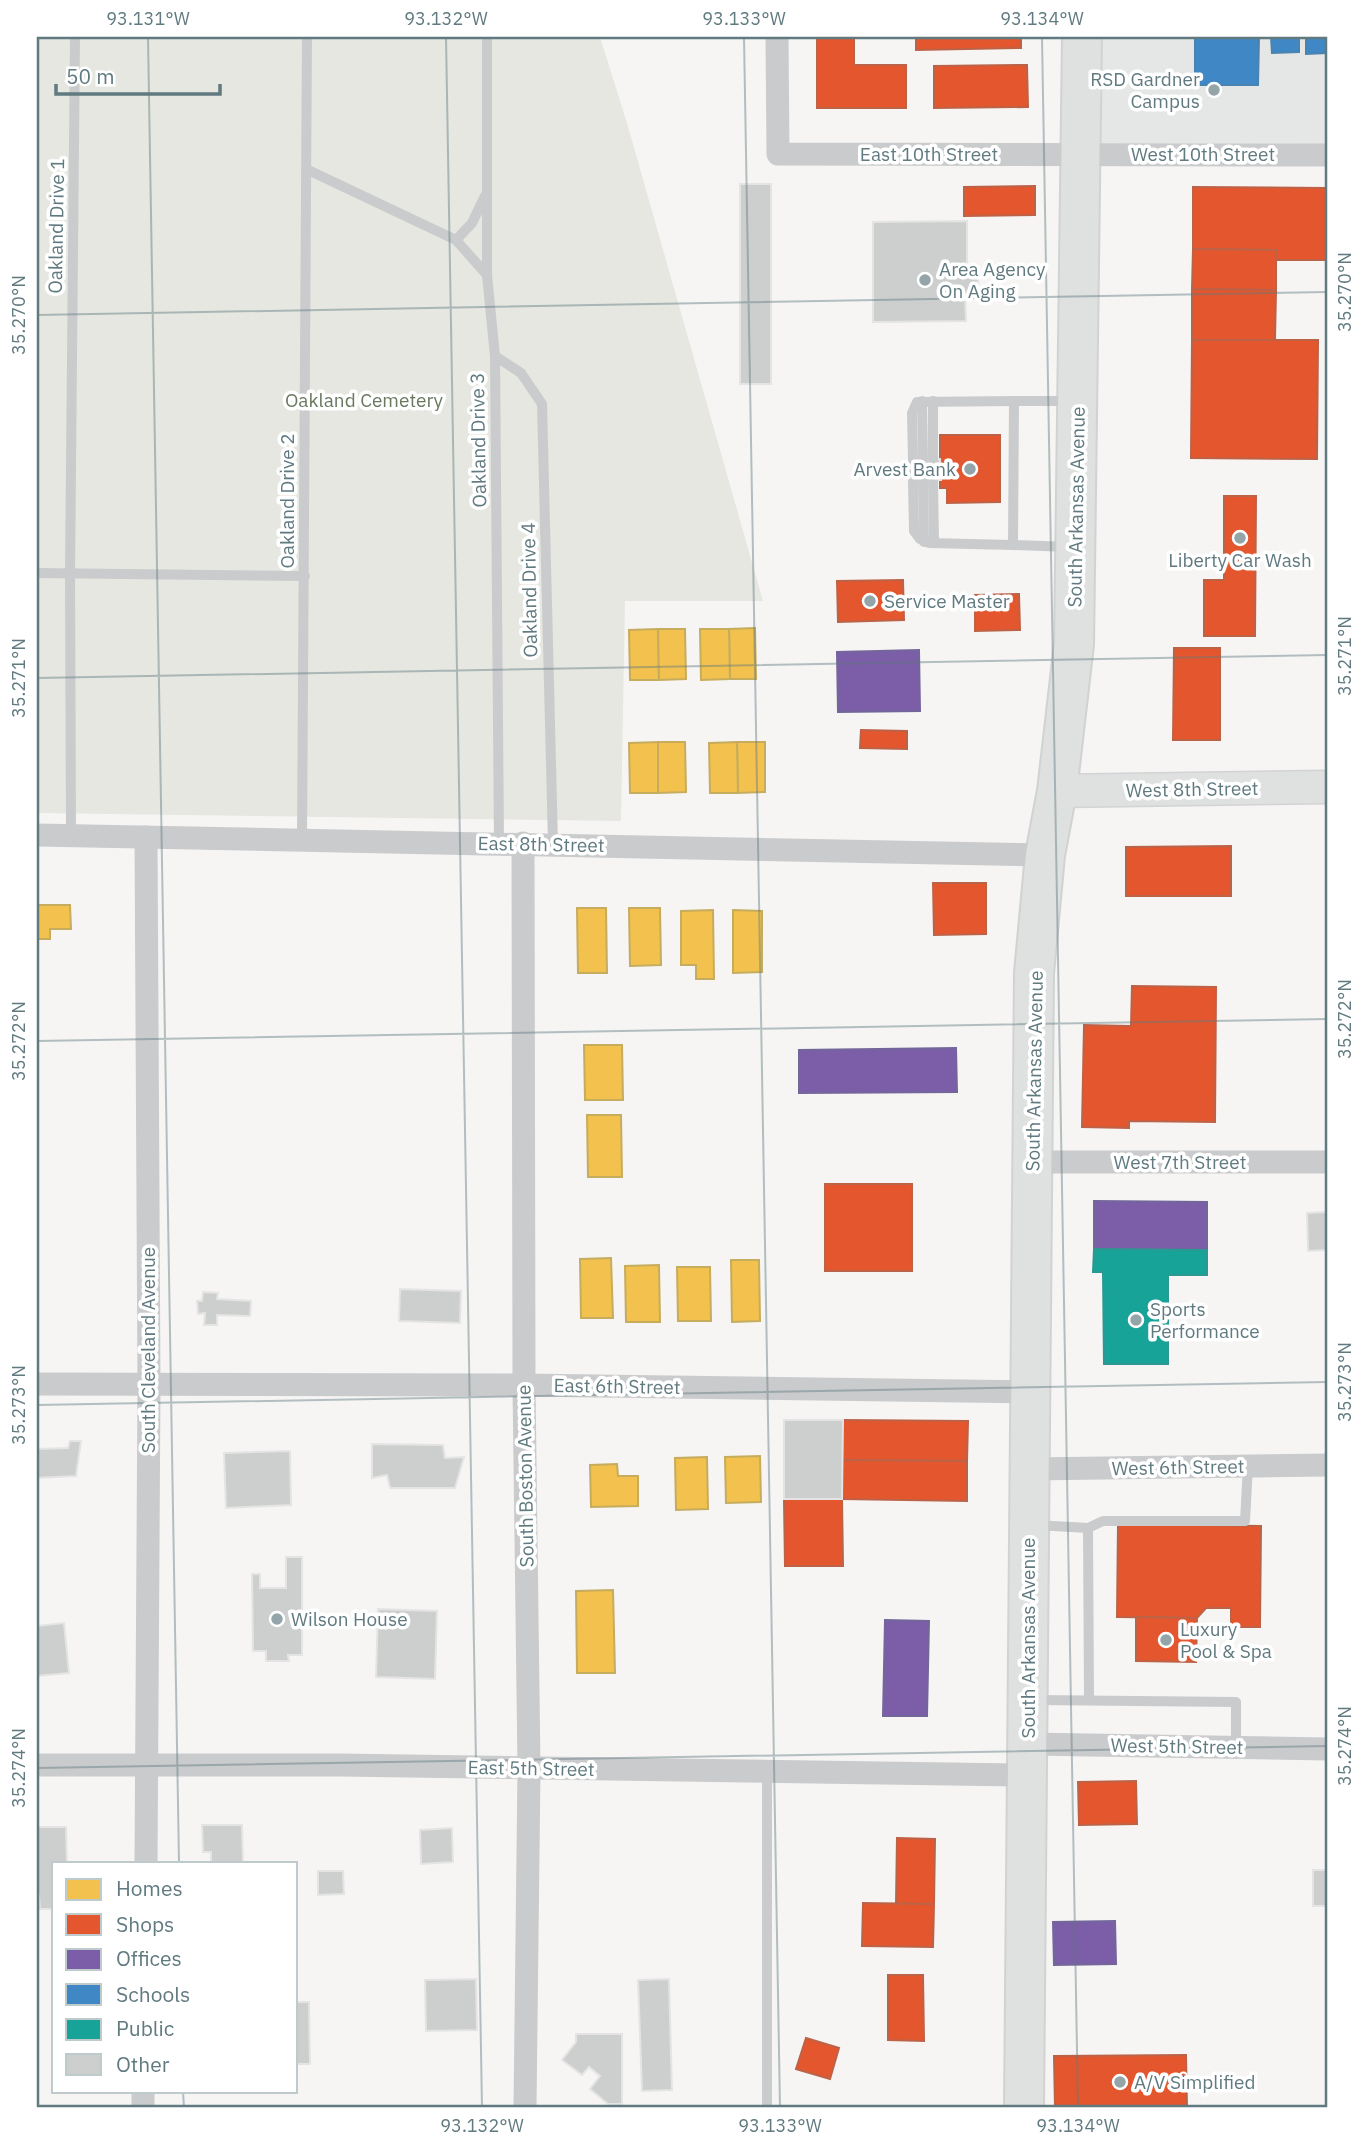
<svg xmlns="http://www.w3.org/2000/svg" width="1364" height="2145" font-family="'IBM Plex Sans',sans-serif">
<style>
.built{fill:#e5e7e6}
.green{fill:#e6e7e1}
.homes{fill:#f2c14e;stroke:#c6ac5d;stroke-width:2}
.shops{fill:#e4572e;stroke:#bc6247;stroke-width:2}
.offices{fill:#7b5ea7;stroke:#73669b;stroke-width:2}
.schools{fill:#3f88c5;stroke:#4984b0;stroke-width:2}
.public{fill:#17a398;stroke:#2d9791;stroke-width:2}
.building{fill:#cdcfcf;stroke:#e5e4e4;stroke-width:2}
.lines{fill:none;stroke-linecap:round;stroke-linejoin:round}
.secondary-casing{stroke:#d2d3d4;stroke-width:35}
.highway-casing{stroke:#d1d2d2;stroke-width:42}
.lane{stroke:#cacbcc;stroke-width:10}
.street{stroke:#cacbcc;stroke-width:23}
.secondary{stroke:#dfe0e0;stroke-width:32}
.highway{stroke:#dfe0e0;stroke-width:38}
.ticks{fill:none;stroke:#607a80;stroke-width:2;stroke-opacity:0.45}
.poi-dot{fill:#94a5a9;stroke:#fff;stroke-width:2.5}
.labels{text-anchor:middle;stroke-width:7;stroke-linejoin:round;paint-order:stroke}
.poi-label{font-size:19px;fill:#607a80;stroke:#fff;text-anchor:start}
.street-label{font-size:19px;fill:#607a80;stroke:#fff}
.park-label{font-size:19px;fill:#69785f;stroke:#fff}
.neatline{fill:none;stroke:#607a80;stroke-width:2.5}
.ticks-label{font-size:18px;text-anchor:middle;fill:#607a80}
</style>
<rect width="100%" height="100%" fill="#f6f5f4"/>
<path class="built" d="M 1101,37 L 1327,37 L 1327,144 L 1099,143 Z"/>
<path class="green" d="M 37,37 L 600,37 L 627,123 L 763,601 L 625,601 L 621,821 L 37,813 Z"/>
<g class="homes">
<path d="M 755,628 L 756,679 L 730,679 L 729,629 Z"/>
<path d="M 658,629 L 659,680 L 630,680 L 629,630 Z"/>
<path d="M 658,629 L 685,629 L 686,679 L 659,680 Z"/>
<path d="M 700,629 L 729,629 L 730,679 L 701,680 Z"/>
<path d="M 658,742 L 658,793 L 630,793 L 629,743 Z"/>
<path d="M 658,742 L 685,742 L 686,792 L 658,793 Z"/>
<path d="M 737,742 L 765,742 L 765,792 L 738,793 Z"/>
<path d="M 737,742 L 738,793 L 710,793 L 709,743 Z"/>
<path d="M 37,905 L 70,905 L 71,929 L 50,929 L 50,939 L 37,939 Z"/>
<path d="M 577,908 L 606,908 L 607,973 L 578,973 Z"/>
<path d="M 629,908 L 660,908 L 661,965 L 630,966 Z"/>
<path d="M 713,910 L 714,979 L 696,979 L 696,965 L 681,965 L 681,911 Z"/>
<path d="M 733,910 L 762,911 L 762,972 L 733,973 Z"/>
<path d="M 584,1045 L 622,1045 L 623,1100 L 585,1100 Z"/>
<path d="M 587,1115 L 621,1115 L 622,1177 L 588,1177 Z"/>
<path d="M 611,1258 L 613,1318 L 581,1318 L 580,1259 Z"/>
<path d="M 731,1260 L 759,1260 L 760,1321 L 732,1322 Z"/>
<path d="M 659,1265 L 660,1322 L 626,1322 L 625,1266 Z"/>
<path d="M 677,1267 L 710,1267 L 711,1321 L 678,1321 Z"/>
<path d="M 760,1456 L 761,1502 L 726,1503 L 725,1457 Z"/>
<path d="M 707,1457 L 708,1509 L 676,1510 L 675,1458 Z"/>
<path d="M 617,1464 L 618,1476 L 638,1476 L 638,1506 L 591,1507 L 590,1465 Z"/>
<path d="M 613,1590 L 615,1673 L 577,1673 L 576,1591 Z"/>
</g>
<g class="shops">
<path d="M 817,37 L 854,37 L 854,65 L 906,65 L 906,108 L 817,108 Z"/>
<path d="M 916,37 L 1021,37 L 1021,48 L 916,50 Z"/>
<path d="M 1027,65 L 1028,107 L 934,108 L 934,66 Z"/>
<path d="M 1035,186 L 1035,215 L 964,216 L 964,187 Z"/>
<path d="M 1193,187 L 1327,188 L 1327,260 L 1276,260 L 1276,250 L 1193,249 Z"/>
<path d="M 1193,249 L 1276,250 L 1276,290 L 1192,289 Z"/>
<path d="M 1192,289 L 1276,290 L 1275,340 L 1192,340 Z"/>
<path d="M 1192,340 L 1318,340 L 1317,459 L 1191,458 Z"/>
<path d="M 940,435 L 1000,435 L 1000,502 L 947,503 L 947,488 L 940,488 Z"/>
<path d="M 1224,496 L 1256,496 L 1255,636 L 1204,636 L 1204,580 L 1224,580 Z"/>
<path d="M 903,580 L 904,620 L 838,622 L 837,581 Z"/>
<path d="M 1019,594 L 1020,630 L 975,631 L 975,595 Z"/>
<path d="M 1174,648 L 1220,648 L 1220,740 L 1173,740 Z"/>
<path d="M 861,730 L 907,731 L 907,749 L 860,748 Z"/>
<path d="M 1231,846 L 1231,896 L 1126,896 L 1126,847 Z"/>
<path d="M 933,883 L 986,883 L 986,934 L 934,935 Z"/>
<path d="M 1132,986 L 1216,987 L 1215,1122 L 1129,1121 L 1129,1128 L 1082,1127 L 1084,1025 L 1131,1026 Z"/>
<rect x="825" y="1184" width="87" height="87"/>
<path d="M 843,1420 L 968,1421 L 967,1461 L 843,1460 Z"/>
<path d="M 843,1460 L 967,1461 L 967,1501 L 842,1499 Z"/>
<path d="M 784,1499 L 842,1499 L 843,1566 L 785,1566 Z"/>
<path d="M 1118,1524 L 1261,1526 L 1260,1627 L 1231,1627 L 1231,1608 L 1206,1608 L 1197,1618 L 1117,1617 Z"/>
<path d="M 1136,1617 L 1197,1618 L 1196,1662 L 1136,1661 Z"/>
<path d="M 1136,1781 L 1137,1824 L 1079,1825 L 1078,1782 Z"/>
<path d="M 897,1838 L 935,1839 L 934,1904 L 896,1904 Z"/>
<path d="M 863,1903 L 934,1904 L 933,1947 L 862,1946 Z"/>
<path d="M 888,1975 L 923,1975 L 924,2041 L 888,2040 Z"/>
<path d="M 806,2038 L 839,2048 L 830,2079 L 796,2069 Z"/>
<path d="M 1186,2055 L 1187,2107 L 1055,2108 L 1054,2056 Z"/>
</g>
<g class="offices">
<path d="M 919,650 L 920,711 L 838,712 L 837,652 Z"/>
<path d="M 956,1048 L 957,1092 L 799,1093 L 799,1050 Z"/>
<path d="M 1094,1201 L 1207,1202 L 1207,1250 L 1094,1249 Z"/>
<path d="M 885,1620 L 929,1621 L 927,1716 L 883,1716 Z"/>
<path d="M 1115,1921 L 1116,1964 L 1054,1965 L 1053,1922 Z"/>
</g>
<g class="schools">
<path d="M 1195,37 L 1259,37 L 1258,85 L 1195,85 Z"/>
<path d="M 1271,37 L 1299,37 L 1299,52 L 1272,53 Z"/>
<path d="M 1306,37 L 1327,37 L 1327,53 L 1306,54 Z"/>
</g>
<path class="public" d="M 1094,1249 L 1207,1250 L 1207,1275 L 1168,1275 L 1168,1364 L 1104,1364 L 1103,1272 L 1093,1272 Z"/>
<g class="building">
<rect x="740" y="184" width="31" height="200"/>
<path d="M 967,221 L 967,265 L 978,265 L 978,294 L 965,294 L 966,321 L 873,322 L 873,222 Z"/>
<path d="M 940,459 L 941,480 L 909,480 L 909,460 Z"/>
<path d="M 1327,1212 L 1327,1250 L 1308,1251 L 1307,1213 Z"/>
<path d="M 400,1289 L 461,1291 L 460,1323 L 399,1321 Z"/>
<path d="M 203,1292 L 218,1293 L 217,1299 L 251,1301 L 250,1316 L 217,1315 L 217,1325 L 204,1325 L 205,1313 L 198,1314 L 197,1301 L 202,1301 Z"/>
<path d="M 784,1420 L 843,1420 L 842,1499 L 784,1499 Z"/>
<path d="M 70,1441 L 81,1441 L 76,1476 L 37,1478 L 37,1449 L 68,1448 Z"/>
<path d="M 372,1444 L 443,1445 L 445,1458 L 464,1457 L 455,1488 L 390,1488 L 387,1475 L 372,1478 Z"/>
<path d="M 290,1451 L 291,1505 L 226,1508 L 224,1453 Z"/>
<path d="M 286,1557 L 302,1557 L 302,1655 L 288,1655 L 289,1661 L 266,1661 L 266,1651 L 253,1651 L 252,1574 L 260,1574 L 260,1588 L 286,1588 Z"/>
<path d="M 378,1609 L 437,1611 L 435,1679 L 376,1677 Z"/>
<path d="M 64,1623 L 69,1673 L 37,1676 L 37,1626 Z"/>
<path d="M 202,1825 L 242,1825 L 243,1863 L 211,1863 L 211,1852 L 203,1852 Z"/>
<path d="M 37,1827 L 66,1827 L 67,1863 L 54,1863 L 54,1909 L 40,1909 L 39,1896 L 37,1896 Z"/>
<path d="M 452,1828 L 453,1862 L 421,1864 L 420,1830 Z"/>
<rect x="1313" y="1870" width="14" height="36"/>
<path d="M 318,1871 L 343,1871 L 344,1894 L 318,1895 Z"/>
<path d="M 476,1979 L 477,2030 L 426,2031 L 425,1980 Z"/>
<path d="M 669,1979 L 672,2090 L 642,2091 L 638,1980 Z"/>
<path d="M 296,2002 L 309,2002 L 310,2064 L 296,2064 Z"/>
<path d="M 576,2034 L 622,2034 L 622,2104 L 608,2104 L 590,2089 L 600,2076 L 589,2067 L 582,2075 L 562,2060 L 576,2042 Z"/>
</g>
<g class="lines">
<g class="secondary-casing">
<path id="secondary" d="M 1057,791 L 1327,787"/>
</g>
<g class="highway-casing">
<path id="highway" d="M 1024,2108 L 1034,973 L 1045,855 L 1057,791 L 1074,644 L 1082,37"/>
</g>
<g class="lane">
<path d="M 487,37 L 487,275 L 495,356 L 499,843"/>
<path d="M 306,169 L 456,240 L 487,275"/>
<path d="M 456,240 L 472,223 L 485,196"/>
<path d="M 495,356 L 521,373 L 542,404 L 553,844"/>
<path d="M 922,401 L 923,459"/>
<path d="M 933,401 L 933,459"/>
<path d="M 913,460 L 912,413 L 917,402 L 1014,401"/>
<path d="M 913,480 L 914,531 L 920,539 L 929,543 L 1013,545"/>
<path d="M 923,480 L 924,542"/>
<path d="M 933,480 L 934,542"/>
<path d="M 1069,547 L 1013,545 L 1014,401 L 1071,401"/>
<path d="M 37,573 L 305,576"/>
<path d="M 71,836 L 70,573 L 75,37"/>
<path d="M 302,840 L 307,37"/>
<path d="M 1036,1525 L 1088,1528 L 1089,1700"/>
<path d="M 1088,1528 L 1103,1521 L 1245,1521 L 1248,1466"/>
<path d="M 1036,1700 L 1236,1702 L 1236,1747"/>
<path d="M 767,1771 L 767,2108"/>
</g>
<g class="street">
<path d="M 777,37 L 778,154 L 1327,155"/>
<path d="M 37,835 L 1045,855"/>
<path d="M 146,837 L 149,1385 L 146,1863"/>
<path d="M 523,843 L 524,1385 L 529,1768 L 525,2108"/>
<path d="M 1033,1162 L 1327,1162"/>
<path d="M 37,1384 L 524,1385 L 1029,1392"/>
<path d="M 1029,1469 L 1327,1465"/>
<path d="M 1028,1744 L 1327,1749"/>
<path d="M 37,1765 L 340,1765 L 1026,1775"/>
<path d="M 143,2108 L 143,2091"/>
</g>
<use href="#secondary" class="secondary"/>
<use href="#highway" class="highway"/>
</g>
<path class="ticks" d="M 148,37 L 179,1863M 446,37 L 482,2108M 744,37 L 780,2108M 1042,37 L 1078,2108M 37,315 L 1327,292M 37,678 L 1327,655M 37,1041 L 1327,1019M 37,1405 L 1327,1382M 37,1768 L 1327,1746M 183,2091 L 184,2108"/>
<g class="poi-dot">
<circle cx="1214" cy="90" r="7"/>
<circle cx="925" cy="280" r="7"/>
<circle cx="970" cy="469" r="7"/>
<circle cx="1240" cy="538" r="7"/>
<circle cx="870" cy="601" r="7"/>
<circle cx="1136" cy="1320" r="7"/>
<circle cx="277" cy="1619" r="7"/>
<circle cx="1166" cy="1640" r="7"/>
<circle cx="1120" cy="2082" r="7"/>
</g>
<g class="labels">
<g class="poi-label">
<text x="1200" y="86" text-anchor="end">RSD Gardner<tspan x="1200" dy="22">Campus</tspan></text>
<text x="939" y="276">Area Agency<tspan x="939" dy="22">On Aging</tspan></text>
<text x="956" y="476" text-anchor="end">Arvest Bank</text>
<text x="1240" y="567" text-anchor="middle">Liberty Car Wash</text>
<text x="884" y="608">Service Master</text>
<text x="1150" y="1316">Sports<tspan x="1150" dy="22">Performance</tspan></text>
<text x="291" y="1626">Wilson House</text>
<text x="1180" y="1636">Luxury<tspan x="1180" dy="22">Pool &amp; Spa</tspan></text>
<text x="1134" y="2089">A/V Simplified</text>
</g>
<g class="street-label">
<text x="929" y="161">East 10th Street</text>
<text x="1203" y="161">West 10th Street</text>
<text transform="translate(56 226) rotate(-89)" y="7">Oakland Drive 1</text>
<text transform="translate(478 440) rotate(-91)" y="7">Oakland Drive 3</text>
<text transform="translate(287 501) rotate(-90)" y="7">Oakland Drive 2</text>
<text transform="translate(1076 507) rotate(-89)" y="7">South Arkansas Avenue</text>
<text transform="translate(529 590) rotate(-91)" y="7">Oakland Drive 4</text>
<text transform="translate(1192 789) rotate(-1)" y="7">West 8th Street</text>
<text transform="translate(541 844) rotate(1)" y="7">East 8th Street</text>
<text transform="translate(1034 1071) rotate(-89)" y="7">South Arkansas Avenue</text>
<text x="1180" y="1169">West 7th Street</text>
<text transform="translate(148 1350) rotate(-90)" y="7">South Cleveland Avenue</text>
<text transform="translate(617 1386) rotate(1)" y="7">East 6th Street</text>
<text transform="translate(1178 1467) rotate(-1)" y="7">West 6th Street</text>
<text transform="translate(525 1476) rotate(-91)" y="7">South Boston Avenue</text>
<text transform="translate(1028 1638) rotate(-90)" y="7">South Arkansas Avenue</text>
<text transform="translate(1177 1746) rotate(1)" y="7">West 5th Street</text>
<text transform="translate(531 1768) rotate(1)" y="7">East 5th Street</text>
</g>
<g class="park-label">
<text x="364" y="407">Oakland Cemetery</text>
</g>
</g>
<rect width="1364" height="2145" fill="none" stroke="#ffffff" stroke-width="77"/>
<rect x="52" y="1862" width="245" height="231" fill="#ffffff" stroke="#bfcacc" stroke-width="2"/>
<rect x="66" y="1879" width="35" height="21" fill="#f2c14e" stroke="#bfcacc" stroke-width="2"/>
<text x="116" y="1896" font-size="21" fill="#607a80">Homes</text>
<rect x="66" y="1914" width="35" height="21" fill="#e4572e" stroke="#bfcacc" stroke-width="2"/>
<text x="116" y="1932" font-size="21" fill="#607a80">Shops</text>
<rect x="66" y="1949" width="35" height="21" fill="#7b5ea7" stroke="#bfcacc" stroke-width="2"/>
<text x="116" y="1966" font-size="21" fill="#607a80">Offices</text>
<rect x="66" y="1984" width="35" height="21" fill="#3f88c5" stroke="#bfcacc" stroke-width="2"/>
<text x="116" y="2002" font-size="21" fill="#607a80">Schools</text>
<rect x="66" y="2019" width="35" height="21" fill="#17a398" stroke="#bfcacc" stroke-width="2"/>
<text x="116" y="2036" font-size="21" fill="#607a80">Public</text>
<rect x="66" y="2054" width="35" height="21" fill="#cdcfcf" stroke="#bfcacc" stroke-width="2"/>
<text x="116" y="2072" font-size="21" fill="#607a80">Other</text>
<path d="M56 84v10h164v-10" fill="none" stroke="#607a80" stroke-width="3.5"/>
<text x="66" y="84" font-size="21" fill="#607a80" stroke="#ffffff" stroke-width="5" paint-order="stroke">50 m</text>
<rect x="38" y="38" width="1288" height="2068" class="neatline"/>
<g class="ticks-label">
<text x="148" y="25">93.131°W</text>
<text x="446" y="25">93.132°W</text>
<text x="744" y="25">93.133°W</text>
<text x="1042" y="25">93.134°W</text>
<text transform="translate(1345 292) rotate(-90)" y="6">35.270°N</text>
<text transform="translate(19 315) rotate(-90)" y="6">35.270°N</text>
<text transform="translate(1345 656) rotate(-90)" y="6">35.271°N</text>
<text transform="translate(19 678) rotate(-90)" y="6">35.271°N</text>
<text transform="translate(1345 1019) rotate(-90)" y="6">35.272°N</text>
<text transform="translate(19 1041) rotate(-90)" y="6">35.272°N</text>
<text transform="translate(1345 1382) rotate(-90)" y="6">35.273°N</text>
<text transform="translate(19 1405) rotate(-90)" y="6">35.273°N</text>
<text transform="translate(1345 1746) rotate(-90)" y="6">35.274°N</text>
<text transform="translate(19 1768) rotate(-90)" y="6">35.274°N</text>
<text x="482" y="2132">93.132°W</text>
<text x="780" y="2132">93.133°W</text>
<text x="1078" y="2132">93.134°W</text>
</g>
</svg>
